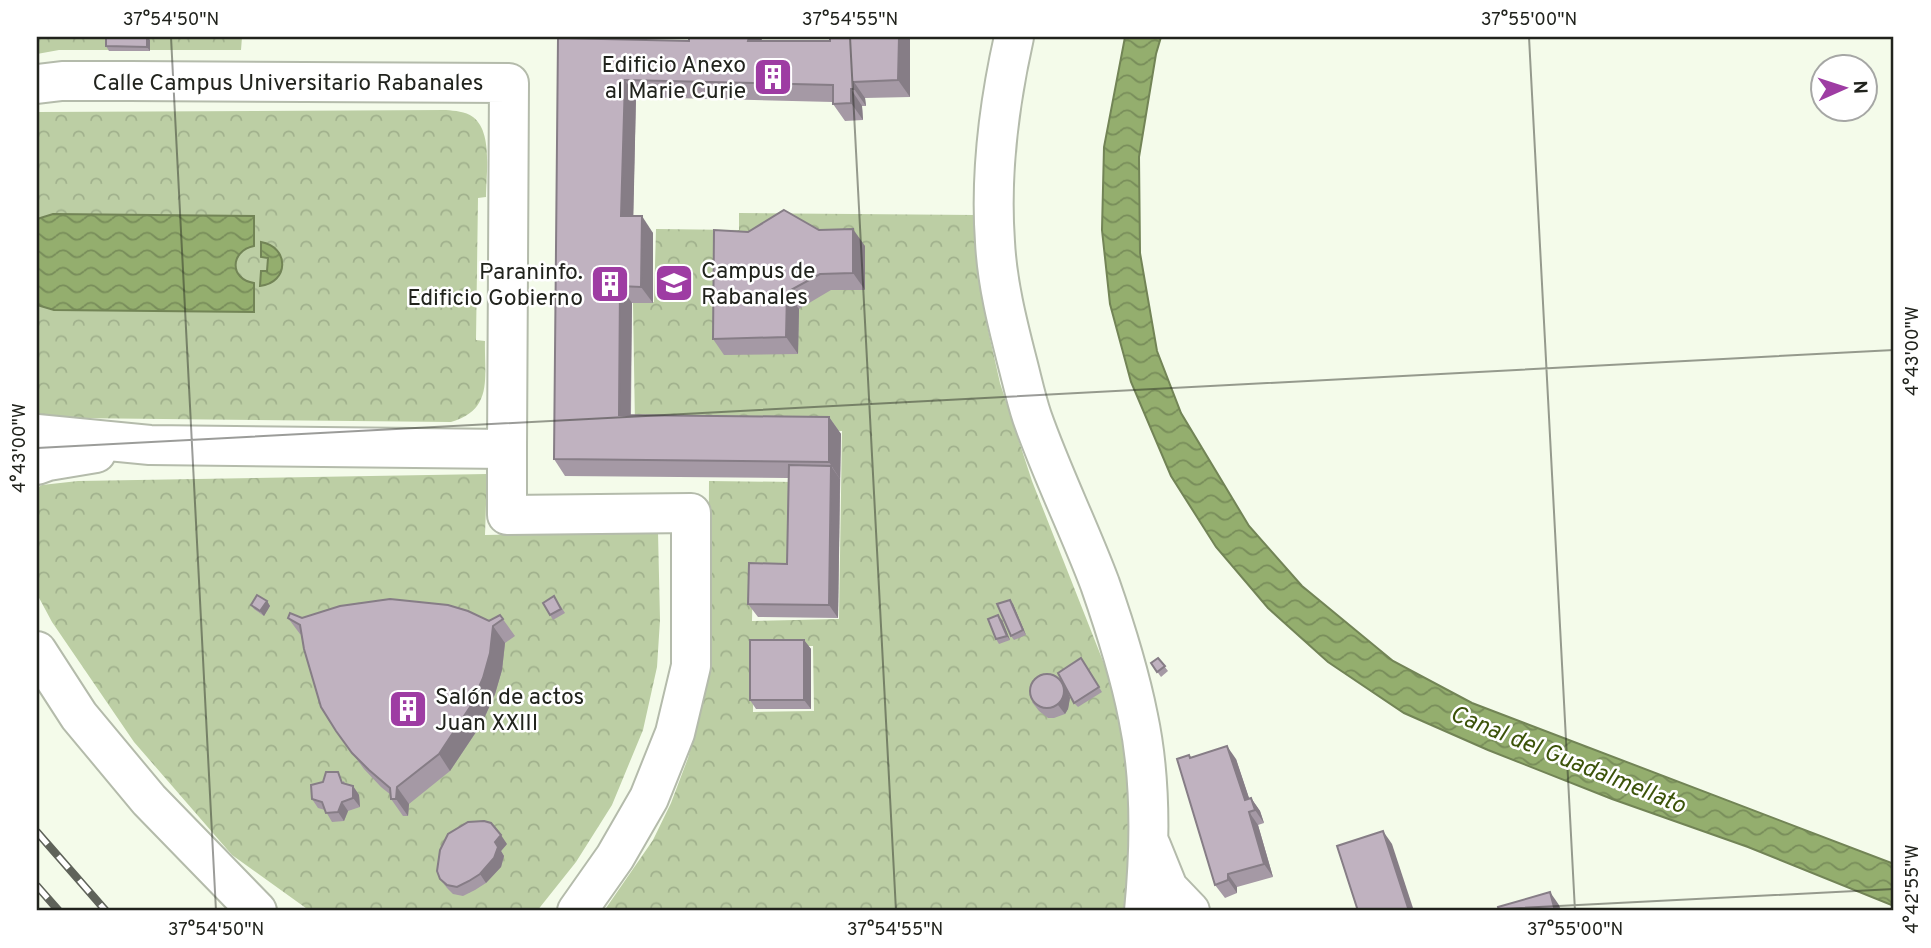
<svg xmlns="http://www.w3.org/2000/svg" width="1931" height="948" font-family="Overpass,sans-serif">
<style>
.park{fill:url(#park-crowns);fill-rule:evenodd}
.water{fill:url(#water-waves);stroke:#728456;stroke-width:2}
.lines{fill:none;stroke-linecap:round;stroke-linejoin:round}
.minor-casing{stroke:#b4bbab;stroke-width:42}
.minor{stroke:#fff;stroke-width:38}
.rail-casing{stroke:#5f635a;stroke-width:8}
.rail{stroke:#fff;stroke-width:5;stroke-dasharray:16;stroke-linecap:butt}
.wall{fill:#a599a5}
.shaded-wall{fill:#867d86}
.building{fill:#c0b2c0;stroke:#867d86;stroke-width:2}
.ticks{fill:none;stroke:#21231d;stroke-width:2;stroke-opacity:0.45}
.labels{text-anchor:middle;stroke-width:5;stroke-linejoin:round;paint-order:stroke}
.poi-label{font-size:23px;fill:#21231d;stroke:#fff;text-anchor:end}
.street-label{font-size:23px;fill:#21231d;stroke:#fff}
.water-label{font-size:24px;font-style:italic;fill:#3c530a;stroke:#fff}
.neatline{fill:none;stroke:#21231d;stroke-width:2.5}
.ticks-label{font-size:18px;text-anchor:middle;fill:#21231d}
</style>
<defs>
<pattern id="park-crowns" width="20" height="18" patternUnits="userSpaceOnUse" patternTransform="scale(1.75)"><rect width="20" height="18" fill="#bccea4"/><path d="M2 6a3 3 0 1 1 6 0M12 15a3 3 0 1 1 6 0" fill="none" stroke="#a1b18d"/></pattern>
<pattern id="water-waves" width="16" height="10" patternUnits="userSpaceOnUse" patternTransform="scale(1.75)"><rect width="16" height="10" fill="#94ae6e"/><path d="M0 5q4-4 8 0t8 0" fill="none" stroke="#788d5a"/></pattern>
</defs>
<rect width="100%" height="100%" fill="#f4fbea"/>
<g class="park">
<path d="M 37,37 L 242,37 L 241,50 L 59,50 L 37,54 Z"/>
<path d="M 446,110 C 455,111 465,111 473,117 C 493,132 486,174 486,197 L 478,198 L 476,340 L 485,341 C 484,377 494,410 451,422 L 70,418 L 37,416 L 37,112 Z"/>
<path d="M 739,213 L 976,215 L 987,325 L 1000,383 L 1032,481 L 1114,689 L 1129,750 L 1134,836 L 1128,911 L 604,911 L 653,840 L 671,803 L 688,758 L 700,714 L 708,662 L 709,481 L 794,482 L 791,572 L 753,572 L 752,621 L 839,619 L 842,431 L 635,426 L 633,303 L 654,302 L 656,229 L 739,230 ZM 754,646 L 813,646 L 814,711 L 753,712 Z"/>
<path d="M 487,474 L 485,535 L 658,532 L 660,620 L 657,667 L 643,730 L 612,805 L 576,862 L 537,911 L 310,911 L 232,855 L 134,742 L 52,622 L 37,594 L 37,488 L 42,485 L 78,481 Z"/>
</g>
<g class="water">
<path d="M 1125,37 L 1161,37 L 1156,54 L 1139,157 L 1140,253 L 1157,351 L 1181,413 L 1249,526 L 1302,586 L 1393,661 L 1472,703 L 1894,864 L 1894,906 L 1748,847 L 1612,799 L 1488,750 L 1404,713 L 1328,662 L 1268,608 L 1216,547 L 1171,476 L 1131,382 L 1110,304 L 1102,230 L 1104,147 Z"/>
<path d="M 53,214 L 254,216 L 254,246 C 230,251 229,279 254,283 L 254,312 L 54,310 L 37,305 L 37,219 Z"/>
<path d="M 261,242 C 290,247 289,283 260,286 L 261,271 L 267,271 L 268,258 L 261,257 Z"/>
</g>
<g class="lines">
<g class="minor-casing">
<g id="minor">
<path d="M 1014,37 C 999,104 990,173 995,242 C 997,282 1007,322 1017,361 C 1022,380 1026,399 1032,417 C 1052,474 1079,528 1100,584 C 1115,627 1129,671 1138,716 C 1151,777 1150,850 1144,911"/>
<path d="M 37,84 L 62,81 L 129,81 L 509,83 L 507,449 L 150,445 L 37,434"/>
<path d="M 507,449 L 507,515 L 691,513 L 691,666 L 675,733 L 649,798 L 615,857 L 577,911"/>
<path d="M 37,465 L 48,461 L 96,453"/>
<path d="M 37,651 L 79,716 L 149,800 L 257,911"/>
<path d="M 1151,846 L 1168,888 L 1190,911"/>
</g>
</g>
<use href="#minor" class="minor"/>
<g class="rail-casing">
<g id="rail">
<path d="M 37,832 L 106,911"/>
<path d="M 37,886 L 59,911"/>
</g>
</g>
<use href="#rail" class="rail"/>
</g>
<g class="wall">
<path d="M 106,37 L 147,37 L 150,40 L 150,51 L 109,51 L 106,46 Z"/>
<path d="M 581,37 L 607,37 L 607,39 L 689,41 L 689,37 L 762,37 L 761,41 L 830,41 L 830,37 L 910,37 L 910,97 L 865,98 L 866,106 L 862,106 L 863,120 L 845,121 L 833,104 L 833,102 L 636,97 L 633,216 L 653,233 L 653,303 L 632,303 L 631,415 L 829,417 L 841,434 L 838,618 L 758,617 L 748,604 L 787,564 L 788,478 L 565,476 L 554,459 Z"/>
<path d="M 819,230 L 865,246 L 865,290 L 831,290 L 799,309 L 798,354 L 724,355 L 713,339 L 748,232 Z"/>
<path d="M 554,596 L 565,613 L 553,620 L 543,603 Z"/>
<path d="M 1010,600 L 1013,604 L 1026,635 L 1014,640 L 1011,636 Z"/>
<path d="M 267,601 L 270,606 L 264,616 L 254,609 L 251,605 Z"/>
<path d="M 500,615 L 515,636 L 505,643 L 502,670 L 495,694 L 482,723 L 450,771 L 409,804 L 408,816 L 403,816 L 391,799 L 391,795 L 381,787 L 364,769 L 336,731 L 302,635 L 300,634 L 288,618 L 489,621 Z"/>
<path d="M 1002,620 L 1010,640 L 999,644 L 996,639 Z"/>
<path d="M 804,640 L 811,649 L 811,709 L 756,709 L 750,700 Z"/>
<path d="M 1081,658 L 1102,692 L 1078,707 L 1074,703 Z"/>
<path d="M 1158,658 L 1168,671 L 1161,677 L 1151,663 Z"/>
<path d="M 1060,679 L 1066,688 L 1070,698 L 1068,709 L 1065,714 L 1054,718 L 1048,718 L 1039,711 L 1032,702 Z"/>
<path d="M 1189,755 L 1191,758 L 1236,759 L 1249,798 L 1251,798 L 1260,811 L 1264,823 L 1258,825 L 1273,877 L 1237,887 L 1237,893 L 1225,898 L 1215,885 Z"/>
<path d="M 344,781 L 345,784 L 353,786 L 359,795 L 360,807 L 348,811 L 344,821 L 332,822 L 325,810 L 318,808 L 312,799 Z"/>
<path d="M 507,844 L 501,851 L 504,856 L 501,867 L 486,883 L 475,890 L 463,896 L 453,894 L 447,888 L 440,879 Z"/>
</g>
<g class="shaded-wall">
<path d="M 147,37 L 150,40 L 150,51 L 147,47 Z"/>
<path d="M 749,37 L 762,37 L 760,57 L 748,41 Z"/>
<path d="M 899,37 L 910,37 L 910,97 L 898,80 Z"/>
<path d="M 625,80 L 636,97 L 633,232 L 621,216 Z"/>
<path d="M 854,82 L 865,98 L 866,106 L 854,89 Z"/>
<path d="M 851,89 L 862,106 L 863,120 L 851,103 Z"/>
<path d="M 642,216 L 653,233 L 653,303 L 641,287 Z"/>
<path d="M 853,229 L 865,246 L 865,290 L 853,273 Z"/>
<path d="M 620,286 L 632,303 L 630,431 L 619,415 Z"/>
<path d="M 787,292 L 799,309 L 798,354 L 786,337 Z"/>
<path d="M 829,417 L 841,434 L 840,479 L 829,462 Z"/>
<path d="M 831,466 L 840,479 L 838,618 L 829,605 Z"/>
<path d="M 1010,600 L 1013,604 L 1026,635 L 1023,630 Z"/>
<path d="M 267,601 L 270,606 L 264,616 L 260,611 Z"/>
<path d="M 998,615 L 1002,620 L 1010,640 L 1007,636 Z"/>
<path d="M 493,626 L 505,643 L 502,670 L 495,694 L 482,723 L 450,771 L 439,754 Z"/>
<path d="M 804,640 L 811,649 L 811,709 L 804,700 Z"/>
<path d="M 1060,679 L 1066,688 L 1070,698 L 1068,709 L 1065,714 L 1058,705 Z"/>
<path d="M 1227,746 L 1236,759 L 1253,810 L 1245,800 Z"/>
<path d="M 353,786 L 359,795 L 360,807 L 353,798 Z"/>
<path d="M 397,787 L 409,804 L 408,816 L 396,799 Z"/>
<path d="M 1251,798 L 1260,811 L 1264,823 L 1255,810 Z"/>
<path d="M 342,802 L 348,811 L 344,821 L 338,812 Z"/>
<path d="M 1249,812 L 1258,825 L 1273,877 L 1264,864 Z"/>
<path d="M 1383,831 L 1392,844 L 1414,911 L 1409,911 Z"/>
<path d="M 501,835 L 507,844 L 501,851 L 504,856 L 501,867 L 486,883 L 480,874 L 495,842 Z"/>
<path d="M 1228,874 L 1237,887 L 1237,893 L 1228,880 Z"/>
<path d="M 1550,892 L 1559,905 L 1561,911 L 1555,911 Z"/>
</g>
<g class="building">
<path d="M 106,37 L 147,37 L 147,47 L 106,46 Z"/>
<rect x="581" y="37" width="20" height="2"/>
<path d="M 689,37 L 749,37 L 748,41 L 830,41 L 830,37 L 899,37 L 898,80 L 854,82 L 854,89 L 851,89 L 851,103 L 833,104 L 833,85 L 625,80 L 621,216 L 642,216 L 641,287 L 620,286 L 619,415 L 829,417 L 829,462 L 554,459 L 558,38 L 689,41 Z"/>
<path d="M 784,210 L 819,230 L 853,229 L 853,273 L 820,274 L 787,292 L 786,337 L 713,339 L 714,230 L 748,232 Z"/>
<path d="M 789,465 L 831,466 L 829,605 L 748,604 L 749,563 L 787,564 Z"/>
<path d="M 257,595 L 267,601 L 260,611 L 251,605 Z"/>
<path d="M 554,596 L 561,609 L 550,615 L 543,603 Z"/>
<path d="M 390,599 L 448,605 L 468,611 L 489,621 L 500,615 L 503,619 L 493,626 L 490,653 L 483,678 L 470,707 L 439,754 L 397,787 L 396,799 L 391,799 L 390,788 L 369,770 L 352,753 L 336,731 L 321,707 L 304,649 L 300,625 L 288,618 L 290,613 L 302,618 L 340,606 Z"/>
<path d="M 1010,600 L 1023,630 L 1011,636 L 997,604 Z"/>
<path d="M 998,615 L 1007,636 L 996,639 L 988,619 Z"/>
<rect x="750" y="640" width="54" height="60"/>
<path d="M 1081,658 L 1099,687 L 1074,703 L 1058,673 Z"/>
<path d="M 1158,658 L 1165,666 L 1157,672 L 1151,663 Z"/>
<circle cx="1047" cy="691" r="17"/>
<path d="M 1227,746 L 1245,800 L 1251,798 L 1255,810 L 1249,812 L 1264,864 L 1228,874 L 1228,880 L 1215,885 L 1177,759 L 1189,755 L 1190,758 Z"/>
<path d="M 326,772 L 338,772 L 342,783 L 353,786 L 353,798 L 342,802 L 338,812 L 326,813 L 322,802 L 312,799 L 311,785 L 323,782 Z"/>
<path d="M 484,821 L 491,823 L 501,835 L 495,842 L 498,847 L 494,858 L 480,874 L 469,881 L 457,887 L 447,885 L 440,879 L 437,871 L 440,850 L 448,834 L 468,822 Z"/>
<path d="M 1383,831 L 1409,911 L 1358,911 L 1337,846 Z"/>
<path d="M 1550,892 L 1555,911 L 1499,911 L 1498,907 Z"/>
</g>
<path class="ticks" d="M 171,37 L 216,911M 850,37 L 896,911M 1529,37 L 1575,911M 37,448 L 1894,350M 1460,911 L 1894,889"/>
<defs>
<g id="building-square" transform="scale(2.0125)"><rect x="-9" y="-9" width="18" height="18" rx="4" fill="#9e3ca3" stroke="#fff"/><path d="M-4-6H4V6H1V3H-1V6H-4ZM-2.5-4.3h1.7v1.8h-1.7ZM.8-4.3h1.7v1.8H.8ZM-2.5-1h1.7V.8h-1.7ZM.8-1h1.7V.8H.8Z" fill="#fff"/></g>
<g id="university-square" transform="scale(2.0125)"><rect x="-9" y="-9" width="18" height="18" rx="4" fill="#9e3ca3" stroke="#fff"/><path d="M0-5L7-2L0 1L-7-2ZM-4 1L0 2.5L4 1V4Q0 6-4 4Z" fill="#fff"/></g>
</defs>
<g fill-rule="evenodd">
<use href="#building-square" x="773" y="77"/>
<use href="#university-square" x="674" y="283"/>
<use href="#building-square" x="610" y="284"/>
<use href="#building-square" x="408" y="709"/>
</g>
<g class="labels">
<g class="poi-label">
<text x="746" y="72">Edificio Anexo<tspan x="746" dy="26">al Marie Curie</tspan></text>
<text x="701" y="278" text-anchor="start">Campus de<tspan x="701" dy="26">Rabanales</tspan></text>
<text x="583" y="279">Paraninfo.<tspan x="583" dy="26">Edificio Gobierno</tspan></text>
<text x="435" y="704" text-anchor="start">Salón de actos<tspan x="435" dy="26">Juan XXIII</tspan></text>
</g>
<g class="street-label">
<text x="288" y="90">Calle Campus Universitario Rabanales</text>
</g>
<g class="water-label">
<text transform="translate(1568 759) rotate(22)" y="8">Canal del Guadalmellato</text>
</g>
</g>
<rect width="1931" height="948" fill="none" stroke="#ffffff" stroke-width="77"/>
<g transform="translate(1844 88) rotate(87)"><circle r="33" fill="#ffffff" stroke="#a6a7a5" stroke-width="2"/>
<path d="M0-5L12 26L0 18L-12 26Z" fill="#9e3ca3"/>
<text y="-10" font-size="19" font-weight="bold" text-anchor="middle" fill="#21231d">N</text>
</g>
<rect x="38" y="38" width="1854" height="871" class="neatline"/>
<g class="ticks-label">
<text x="171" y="25">37°54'50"N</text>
<text x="850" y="25">37°54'55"N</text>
<text x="1529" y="25">37°55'00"N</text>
<text transform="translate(1912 351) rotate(-90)" y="6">4°43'00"W</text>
<text transform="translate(19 448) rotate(-90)" y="6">4°43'00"W</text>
<text transform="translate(1912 889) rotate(-90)" y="6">4°42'55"W</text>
<text x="216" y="935">37°54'50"N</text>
<text x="895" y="935">37°54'55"N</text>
<text x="1575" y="935">37°55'00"N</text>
</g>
</svg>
